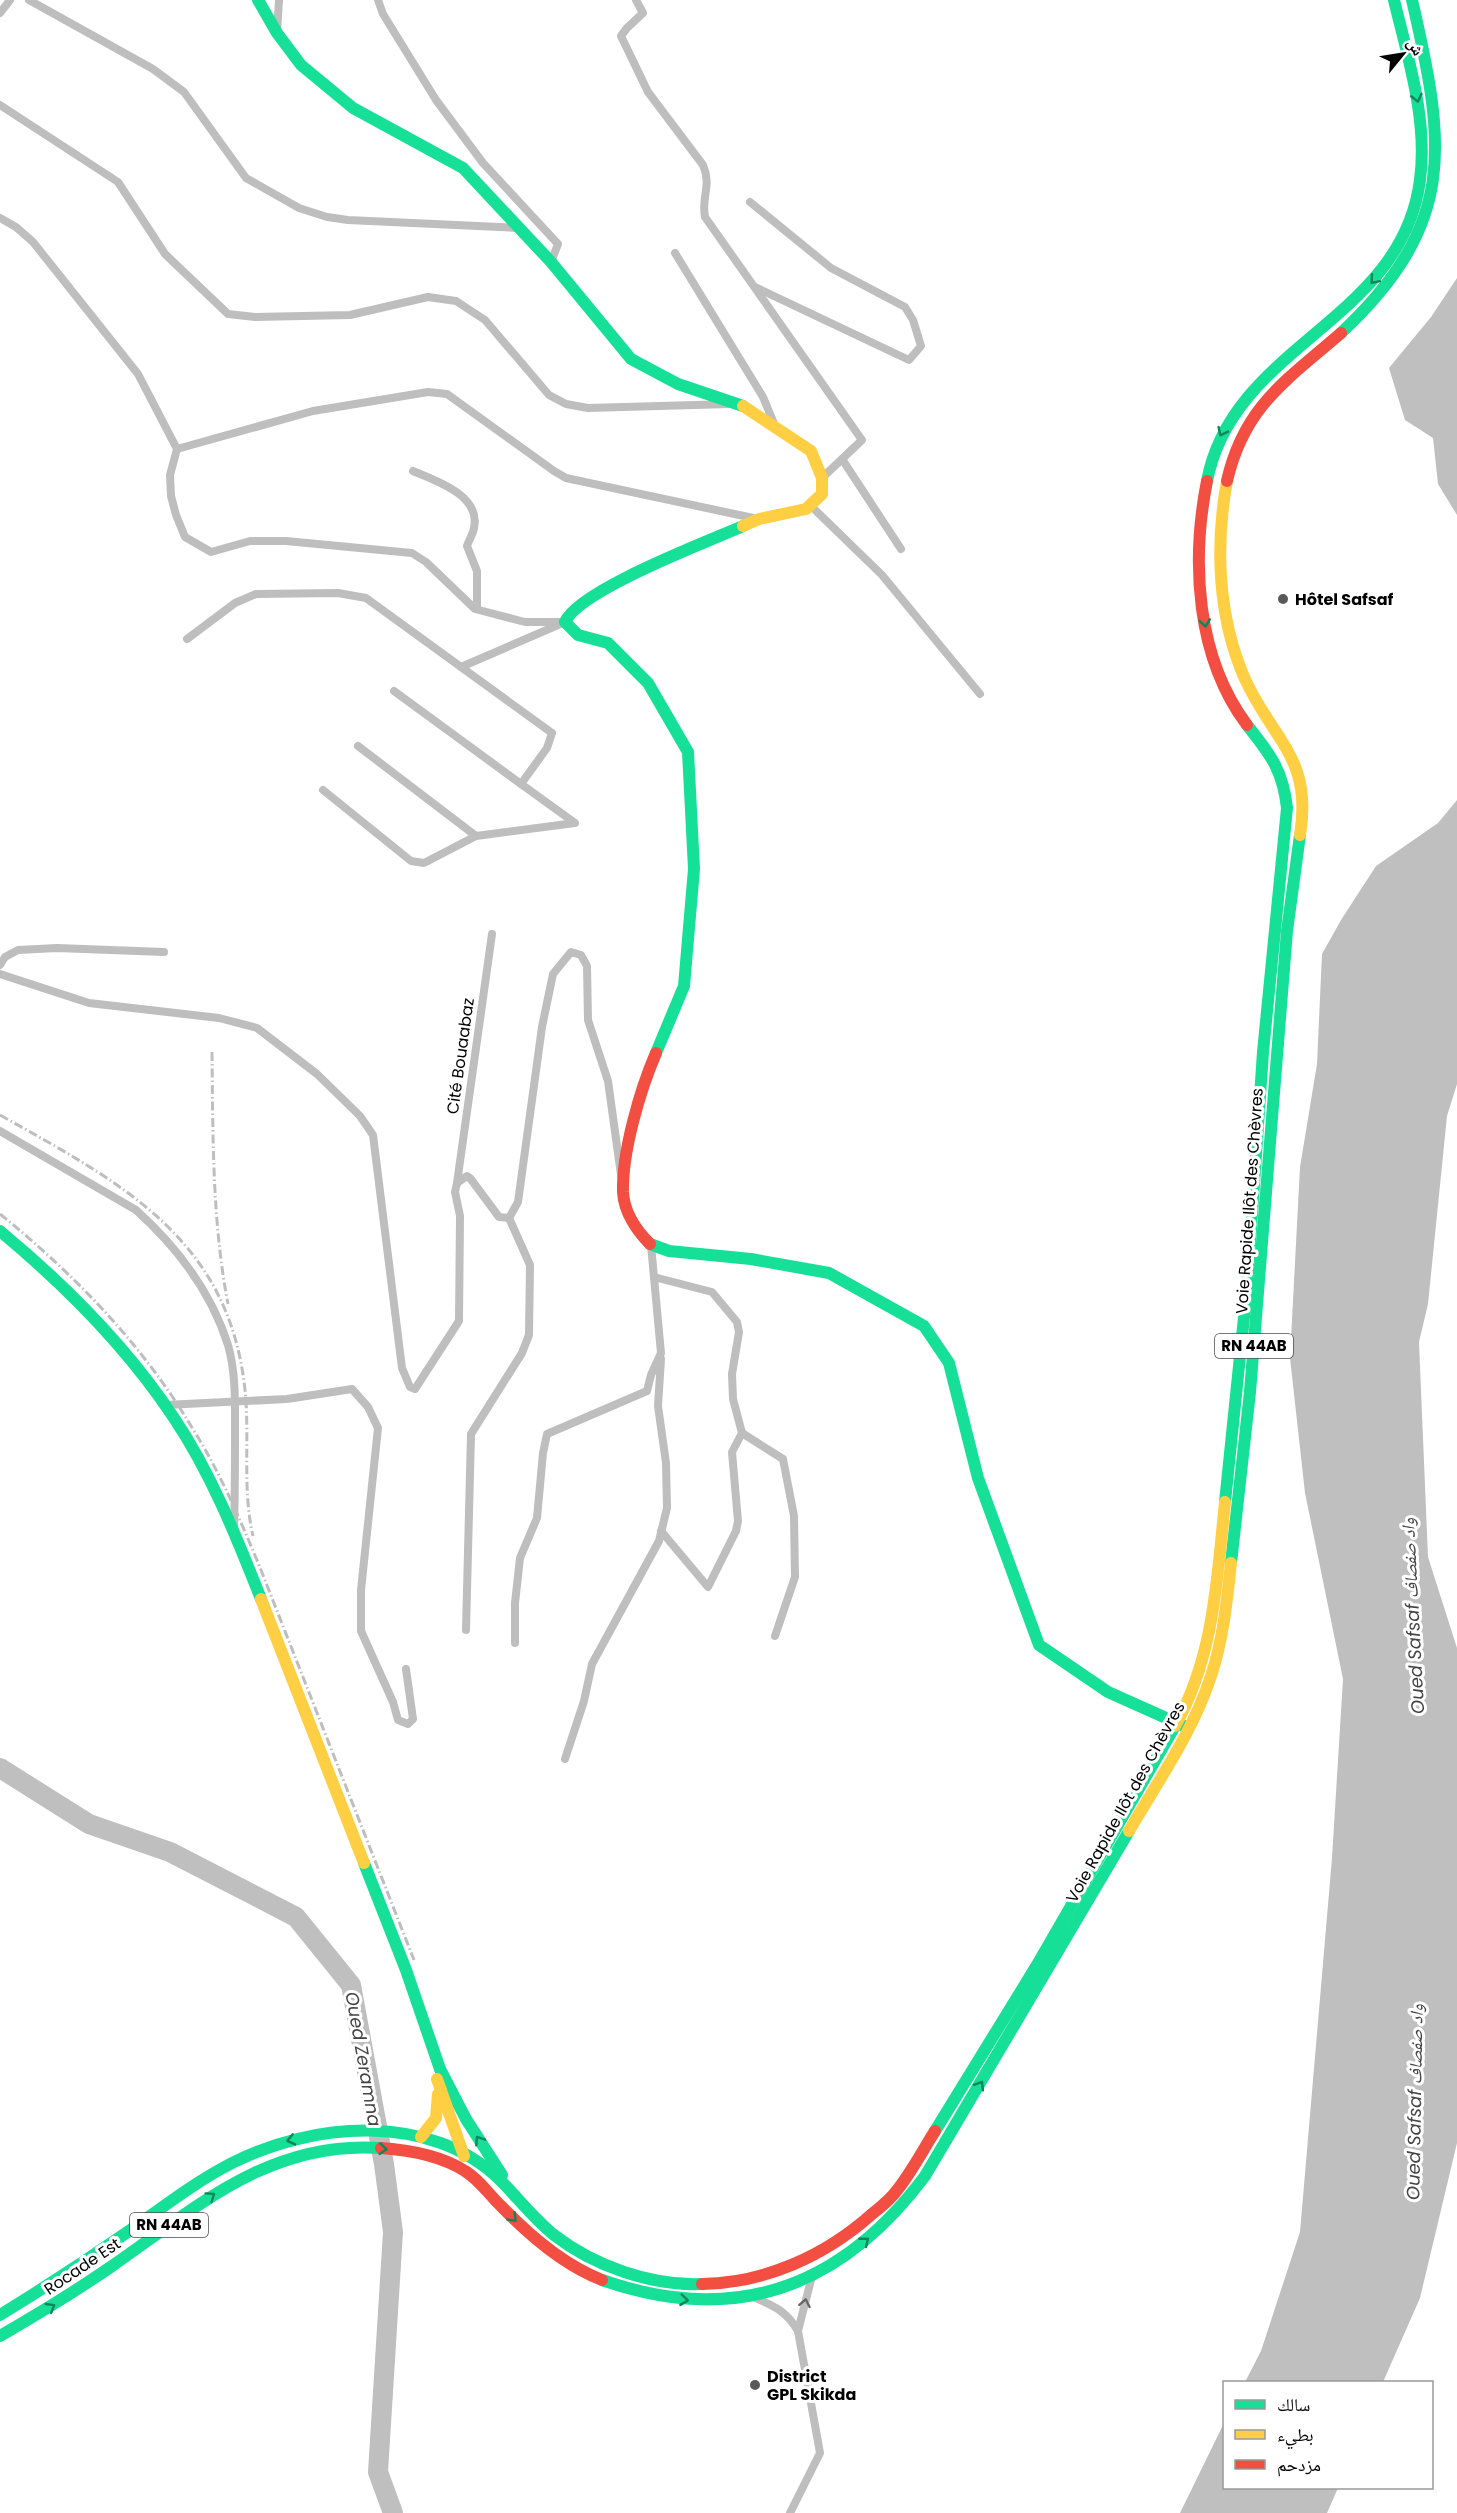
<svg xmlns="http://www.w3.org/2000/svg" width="1457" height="2513" font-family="Poppins,'Noto Naskh Arabic',sans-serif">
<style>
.water{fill:#bfbfbf}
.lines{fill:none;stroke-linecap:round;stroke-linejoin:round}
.river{stroke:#bfbfbf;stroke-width:20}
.street{stroke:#bebebe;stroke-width:8}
.fast{stroke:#16e098;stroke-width:12}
.slow{stroke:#ffcf43;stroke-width:12}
.jam{stroke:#f24e42;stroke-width:12}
.rail{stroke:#bebebe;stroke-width:3;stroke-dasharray:9 3 1.5 3;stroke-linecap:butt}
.oneway{stroke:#0d865b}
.oneway2{stroke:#686868}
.poi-dot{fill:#595959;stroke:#fff;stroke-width:2}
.labels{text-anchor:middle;stroke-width:6;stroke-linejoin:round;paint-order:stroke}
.shield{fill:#fff;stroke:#4c4c4c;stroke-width:1.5}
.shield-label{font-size:15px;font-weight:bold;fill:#000}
.poi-label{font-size:16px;font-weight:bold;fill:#000;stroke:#fff;text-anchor:start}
.street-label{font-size:16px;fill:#000;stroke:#fff}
.water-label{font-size:18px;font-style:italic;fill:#444;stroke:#fff}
</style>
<rect width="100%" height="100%" fill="#fff"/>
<g class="water">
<path d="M 1457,278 L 1457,515 L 1438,484 L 1433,438 L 1405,420 L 1389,368 L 1431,317 Z"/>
<path d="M 1457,800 L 1457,1084 L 1447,1116 L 1428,1304 L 1419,1342 L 1428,1557 L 1457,1648 L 1457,2143 L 1420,2298 L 1383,2382 L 1245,2382 L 1261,2351 L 1300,2232 L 1332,1858 L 1343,1679 L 1305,1493 L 1290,1358 L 1300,1167 L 1317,1064 L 1322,954 L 1341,920 L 1376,866 L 1438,823 Z"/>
<path d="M 1224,2423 L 1224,2488 L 1338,2488 L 1327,2513 L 1180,2513 Z"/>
</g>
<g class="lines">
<path class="river" d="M 0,1768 L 89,1824 L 170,1852 L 296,1917 L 351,1985 L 384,2164 L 393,2232 L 378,2472 L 393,2513"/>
<g class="street">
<path d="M 29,0 L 153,69 L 184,92 L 246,178 L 299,208 L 327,217 L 348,220 L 519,228"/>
<path d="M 378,0 L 383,14 L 436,100 L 483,163 L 558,244 L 551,262"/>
<path d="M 636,0 L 643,13 L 627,28 L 621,36 L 648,92 L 703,165 C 712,186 701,196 705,217 L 862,440 L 822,478"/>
<path d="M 0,13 L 10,0"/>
<path d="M 277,33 L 279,0"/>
<path d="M 0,105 L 118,182 L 165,254 L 228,314 L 255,317 L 350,315 L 428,297 L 456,301 L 485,320 L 549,395 L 566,404 L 588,408 L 730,404"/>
<path d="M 750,202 L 831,268 L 905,307 L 913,320 L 921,346 L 909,360 L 755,287"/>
<path d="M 0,218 L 16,227 L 33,242 L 138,374 L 177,449 L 313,411 L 428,392 L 447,394 L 554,471 L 566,478 L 758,519"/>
<path d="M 675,253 L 763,397 L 775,426"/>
<path d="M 177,449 L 170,475 L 171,496 L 176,515 L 185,537 L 211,552 L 250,541 L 286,541 L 412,553 L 426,562 L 475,609 L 525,622 L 562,622"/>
<path d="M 842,459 L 901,549"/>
<path d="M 413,471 C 436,481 481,495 474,528 C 473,534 469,540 467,546 L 477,571 L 477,609"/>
<path d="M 810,505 L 882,575 L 980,694"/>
<path d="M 187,639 L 235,603 L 256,594 L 338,593 L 366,598 L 461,667"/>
<path d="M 394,691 L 521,784"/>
<path d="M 358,746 L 476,836 L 575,823 L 521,784 L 547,748 L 552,733 L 461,667 L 565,622"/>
<path d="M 323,790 L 411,861 L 424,863 L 476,836"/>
<path d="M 0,965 L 5,957 L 18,950 L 57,948 L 164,952"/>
<path d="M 0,974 L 89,1003 L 219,1018 L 257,1028 L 317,1074 L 360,1116 L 373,1135 L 402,1368 L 410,1387 L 415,1389 L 459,1321 L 460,1216 L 455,1192 L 457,1183 L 467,1176 L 470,1178 L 499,1217 L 509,1218 L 518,1202 L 542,1027 L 553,974 L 571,952 L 581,955 L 587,966 L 588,1020 L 608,1081 L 621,1175"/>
<path d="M 0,1131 L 136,1210 C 177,1247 211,1291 228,1345 C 236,1373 235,1403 235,1432 C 235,1464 235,1496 234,1528"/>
<path d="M 457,1183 L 492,934"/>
<path d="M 654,1277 L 712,1292 L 737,1322 L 739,1332 L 732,1374 L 733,1399 L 742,1433 L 732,1452 L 738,1521 L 736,1531 L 708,1587 L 661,1531"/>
<path d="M 165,1405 L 287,1399 L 352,1389 L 368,1407 L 378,1428 L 361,1590 L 361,1631 L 393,1702 L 398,1720 L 408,1724 L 413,1719 L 406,1669"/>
<path d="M 742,1433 L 783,1459 L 794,1516 L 795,1577 L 775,1636"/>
<path d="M 466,1630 L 471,1434 L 522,1353 L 529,1335 L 530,1265 L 509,1218"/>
<path d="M 515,1643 L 515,1603 L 520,1558 L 537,1518 L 543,1453 L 547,1434 L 647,1391 L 651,1375 L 661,1353 L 651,1245"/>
<path d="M 565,1759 L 584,1701 L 592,1664 L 659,1541 L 667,1508 L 666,1463 L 658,1406 L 661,1359"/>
<path d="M 751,2296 C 772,2305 786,2310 798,2331 L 820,2453 L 790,2513"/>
<path d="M 798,2331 L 812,2276"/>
</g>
<g class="fast">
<path d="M 258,0 L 277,33 L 301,65 L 353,108 L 463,168 L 551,262 L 631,359 L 678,384 L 743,406"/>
<path d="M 1341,333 C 1457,224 1446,147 1412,0"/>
<path d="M 1207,481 C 1233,344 1402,322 1420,180 C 1428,120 1408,58 1394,0"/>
<path d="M 656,1053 L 684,986 L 694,869 L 688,752 L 648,683 L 608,643 L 578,635 L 565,622 C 579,590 707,542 743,526"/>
<path d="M 0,1231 C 65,1285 127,1347 174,1418 C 211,1473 237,1538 261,1599"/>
<path d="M 650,1244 L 669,1251 L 751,1259 L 829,1273 L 924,1326 L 949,1363 L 978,1478 L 1039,1645 L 1108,1692 L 1184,1726"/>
<path d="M 1225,1502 L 1247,1288 L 1263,1052 L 1287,808 C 1283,770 1270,754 1247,725"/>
<path d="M 1231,1563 L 1250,1392 L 1287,931 L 1300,835"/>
<path d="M 364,1863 L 406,1970 L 440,2069"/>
<path d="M 440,2069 L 466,2119 L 502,2175"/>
<path d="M 935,2131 L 1037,1965 L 1175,1726"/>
<path d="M 602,2280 C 736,2327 842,2287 925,2176 L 1129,1831"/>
<path d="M 0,2315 C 44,2288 87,2260 129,2231 C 163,2207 195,2182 232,2163 C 313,2122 431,2112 500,2180 C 518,2198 534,2219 554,2235 C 594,2266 651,2286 702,2284"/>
<path d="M 0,2336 C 38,2314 76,2291 112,2266 C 197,2207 270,2140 381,2148"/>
</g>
<g class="slow">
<path d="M 743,406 L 811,451 L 822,478 L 822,494 L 806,509 L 759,519 L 743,526"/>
<path d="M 1227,481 C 1215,546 1218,616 1244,677 C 1272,740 1313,757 1300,835"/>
<path d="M 261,1599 L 364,1863"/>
<path d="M 1175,1726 C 1214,1657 1217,1579 1225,1502"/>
<path d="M 1129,1831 C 1158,1781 1193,1732 1211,1676 C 1223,1640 1227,1601 1231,1563"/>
<path d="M 437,2079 L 464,2156"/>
<path d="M 421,2137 L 436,2118 L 438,2094"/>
</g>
<g class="jam">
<path d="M 1207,481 C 1191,562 1196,657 1247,725"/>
<path d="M 1227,481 C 1244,406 1287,380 1341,333"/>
<path d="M 650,1244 C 637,1231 624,1212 623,1192 C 622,1152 640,1090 656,1053"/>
<path d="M 381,2148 C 410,2150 440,2155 465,2171 C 480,2180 489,2195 502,2207 C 530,2236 563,2265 602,2280"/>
<path d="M 702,2284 C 765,2283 825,2256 872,2214 C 881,2207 891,2199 898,2189 C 912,2171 923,2150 935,2131"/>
</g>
<g class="rail">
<path d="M 212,1052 C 213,1136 212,1221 228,1304"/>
<path d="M 0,1115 C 121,1183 229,1238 245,1390 C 250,1438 242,1489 253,1536"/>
<path d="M 0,1214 C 74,1274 142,1344 191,1426 C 219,1470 239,1517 259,1565 L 414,1960"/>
</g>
</g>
<defs><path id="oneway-chevron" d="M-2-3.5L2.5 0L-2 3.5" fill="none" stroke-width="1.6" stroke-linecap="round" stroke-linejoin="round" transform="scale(1.5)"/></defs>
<g class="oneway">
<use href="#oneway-chevron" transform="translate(1417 98) rotate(77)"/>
<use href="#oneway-chevron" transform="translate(1374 280) rotate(131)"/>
<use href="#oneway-chevron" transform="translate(1222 432) rotate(116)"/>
<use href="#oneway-chevron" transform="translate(1205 623) rotate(82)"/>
<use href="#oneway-chevron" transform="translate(980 2085) rotate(-59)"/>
<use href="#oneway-chevron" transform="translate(291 2140) rotate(167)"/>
<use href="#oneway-chevron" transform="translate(479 2140) rotate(-123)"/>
<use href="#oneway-chevron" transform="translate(383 2149) rotate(5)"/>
<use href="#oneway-chevron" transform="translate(211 2196) rotate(-35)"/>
<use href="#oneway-chevron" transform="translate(513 2218) rotate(46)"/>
<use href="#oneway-chevron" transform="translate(865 2241) rotate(-39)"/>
<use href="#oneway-chevron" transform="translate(684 2300) rotate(7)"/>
<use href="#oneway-chevron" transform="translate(51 2307) rotate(-31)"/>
</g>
<use class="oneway2" href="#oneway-chevron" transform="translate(805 2303) rotate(-79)"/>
<g class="poi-dot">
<circle cx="1283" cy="599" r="6"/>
<circle cx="755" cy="2385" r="6"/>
</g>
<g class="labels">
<g class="shield">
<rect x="1215" y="1334" width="78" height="24" rx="4.5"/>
<rect x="130" y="2213" width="78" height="24" rx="4.5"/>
</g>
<g class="shield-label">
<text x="1254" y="1351">RN 44AB</text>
<text x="169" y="2230">RN 44AB</text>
</g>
<g class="poi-label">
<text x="1295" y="605">Hôtel Safsaf</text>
<text x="767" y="2382">District<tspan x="767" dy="18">GPL Skikda</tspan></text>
</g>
<g class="street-label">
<text transform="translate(460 1056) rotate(-82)" y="6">Cité Bouaabaz</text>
<text transform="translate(1249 1201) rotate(-86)" y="6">Voie Rapide Ilôt des Chèvres</text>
<text transform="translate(1125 1802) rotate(-61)" y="6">Voie Rapide Ilôt des Chèvres</text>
<text transform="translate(82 2266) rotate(-34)" y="6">Rocade Est</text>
</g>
<g class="water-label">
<text transform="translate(1413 1616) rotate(-93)" y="6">Oued Safsaf واد صفصاف</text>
<text transform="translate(363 2059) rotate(80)" y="6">Oued Zeramna</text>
<text transform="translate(1415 2102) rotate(-89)" y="6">Oued Safsaf واد صفصاف</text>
</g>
</g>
<rect x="1223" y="2381" width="210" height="108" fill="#ffffff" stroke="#999999" stroke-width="1.5"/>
<rect x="1235" y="2400" width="30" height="9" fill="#16e098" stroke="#999999" stroke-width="1.5"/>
<text x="1277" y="2411" font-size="18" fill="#000000">سالك</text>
<rect x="1235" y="2430" width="30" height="9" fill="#ffcf43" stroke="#999999" stroke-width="1.5"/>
<text x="1277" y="2441" font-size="18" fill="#000000">بطيء</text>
<rect x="1235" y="2460" width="30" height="9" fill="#f24e42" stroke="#999999" stroke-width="1.5"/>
<text x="1277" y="2471" font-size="18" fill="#000000">مزدحم</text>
<g transform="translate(1403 54) rotate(60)" stroke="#ffffff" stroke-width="4.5" paint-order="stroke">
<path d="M0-4.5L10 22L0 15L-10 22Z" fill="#000000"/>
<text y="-9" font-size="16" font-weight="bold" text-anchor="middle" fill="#000000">ش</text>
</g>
</svg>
